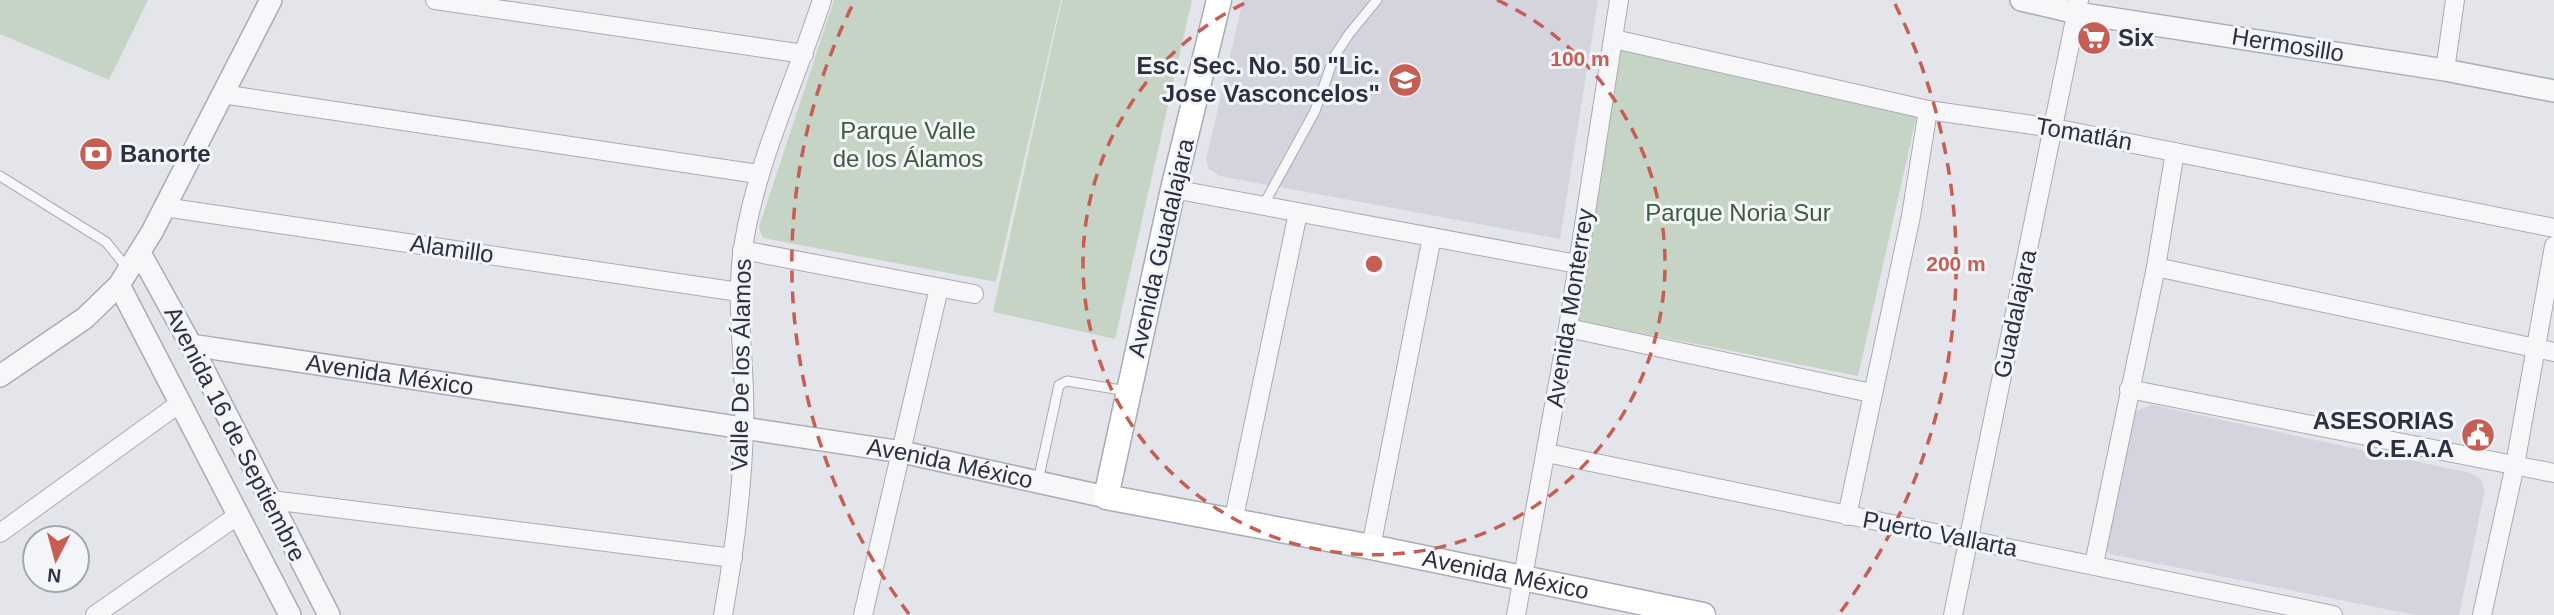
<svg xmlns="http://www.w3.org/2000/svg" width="2554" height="615" font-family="Helvetica,sans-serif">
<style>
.built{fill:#d3d4dd}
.green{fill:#c6d4c6}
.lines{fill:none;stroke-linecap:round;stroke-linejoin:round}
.service-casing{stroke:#a9abb5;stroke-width:11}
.minor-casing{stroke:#a9abb5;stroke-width:20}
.tertiary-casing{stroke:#a9abb5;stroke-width:24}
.secondary-casing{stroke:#a9abb5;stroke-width:27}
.service{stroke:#f7f7fa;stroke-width:9}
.minor{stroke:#f7f7fa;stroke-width:18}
.tertiary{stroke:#f7f7fa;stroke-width:21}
.secondary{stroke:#fff;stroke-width:24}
.ring{fill:none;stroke:#c65e54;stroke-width:3.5;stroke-dasharray:12 9}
.labels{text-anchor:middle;stroke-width:6;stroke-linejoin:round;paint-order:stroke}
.poi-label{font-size:24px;font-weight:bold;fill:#2d3043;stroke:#f4f5f8;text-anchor:start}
.street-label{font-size:24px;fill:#2d3043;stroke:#f4f5f8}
.park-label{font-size:24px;fill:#3b5d3d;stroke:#f4f5f8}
.centre{fill:#c65e54;stroke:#f4f5f8;stroke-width:3.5}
.ring-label{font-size:21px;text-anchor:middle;font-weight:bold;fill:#c65e54;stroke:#f4f5f8;stroke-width:6;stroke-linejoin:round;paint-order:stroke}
</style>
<rect width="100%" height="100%" fill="#e4e5eb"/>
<g class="built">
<path d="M 1243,0 L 1598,0 L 1560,239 L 1220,176 L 1209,169 L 1206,160 Z"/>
<path d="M 2152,405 L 2470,473 L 2480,479 L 2485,490 L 2459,615 L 2416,615 L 2109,554 L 2102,543 L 2131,413 Z"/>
</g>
<g class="green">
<path d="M 0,0 L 148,0 L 109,80 L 0,34 Z"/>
<path d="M 834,0 L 1061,0 L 996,282 L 763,238 L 759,227 Z"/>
<path d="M 1062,0 L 1192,0 L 1115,339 L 993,312 Z"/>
<path d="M 1622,44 L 1917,114 L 1858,376 L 1575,320 Z"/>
</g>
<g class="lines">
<g class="service-casing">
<g id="service">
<path d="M 0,176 L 106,242 L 128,269"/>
<path d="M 1263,206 L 1315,111 L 1334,57 L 1349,34 L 1377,0"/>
<path d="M 1038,481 L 1059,385 L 1067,381 L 1127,391"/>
</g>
</g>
<g class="minor-casing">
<g id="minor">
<path d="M 435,0 L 804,54"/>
<path d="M 1614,39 L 1928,110 L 2054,128 L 2554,228"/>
<path d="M 2445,70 L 2455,0"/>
<path d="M 222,94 L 758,174"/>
<path d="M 1173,189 L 1577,264"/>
<path d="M 164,207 L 739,292"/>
<path d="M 742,250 L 974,294"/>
<path d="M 2156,267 L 2554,352"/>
<path d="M 1568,328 L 1871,393"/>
<path d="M 2129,389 L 2554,473"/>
<path d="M 1547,453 L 2333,615"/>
<path d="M 271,500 L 733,558"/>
<path d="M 1847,516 L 1911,216 L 1928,110"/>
<path d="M 1233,522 L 1298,213"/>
<path d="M 0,533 L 180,403"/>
<path d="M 1371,547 L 1432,237"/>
<path d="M 2094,564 L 2156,267 L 2175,152"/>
<path d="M 95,615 L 237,516"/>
<path d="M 723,615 C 734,554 742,492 744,430 C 747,369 734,309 743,248 C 756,162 795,83 822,0"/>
<path d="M 863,615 L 939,288"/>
<path d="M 1516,615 L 1568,328 L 1619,0"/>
<path d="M 1953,615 L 2079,0"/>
<path d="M 2482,615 L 2515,465 L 2554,246"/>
</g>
</g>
<g class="tertiary-casing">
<g id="tertiary">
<path d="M 2021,0 L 2077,13 L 2445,70 L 2554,91"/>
<path d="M 140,253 L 191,345 L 329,615"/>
<path d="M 119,285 L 290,615"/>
<path id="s1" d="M 191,345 L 902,452 L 1106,497"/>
<path d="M 0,376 L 85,318 L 119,285 L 152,232 L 271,0"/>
</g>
</g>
<g class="secondary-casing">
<g id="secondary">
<path id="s2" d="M 1219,0 L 1173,189 L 1106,497 L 1371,547 L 1703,615"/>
</g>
</g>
<use href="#service" class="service"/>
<use href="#minor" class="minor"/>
<use href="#tertiary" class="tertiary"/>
<use href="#secondary" class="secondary"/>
</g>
<g class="ring">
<path d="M1497 0A291 291 0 1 1 1251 0"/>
<path d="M909 614A582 582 0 0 1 853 4M1895 4A582 582 0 0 1 1839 614"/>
</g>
<defs>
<g id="supermarket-disc" transform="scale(1.75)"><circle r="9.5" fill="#c65e54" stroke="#f4f5f8"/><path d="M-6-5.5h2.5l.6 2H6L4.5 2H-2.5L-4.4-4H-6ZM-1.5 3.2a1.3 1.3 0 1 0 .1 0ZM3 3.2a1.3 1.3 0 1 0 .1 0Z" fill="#fff"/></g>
<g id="school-disc" transform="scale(1.75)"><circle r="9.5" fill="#c65e54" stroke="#f4f5f8"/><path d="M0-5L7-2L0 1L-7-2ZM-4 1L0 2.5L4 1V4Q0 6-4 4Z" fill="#fff"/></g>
<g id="bank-disc" transform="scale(1.75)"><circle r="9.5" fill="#c65e54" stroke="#f4f5f8"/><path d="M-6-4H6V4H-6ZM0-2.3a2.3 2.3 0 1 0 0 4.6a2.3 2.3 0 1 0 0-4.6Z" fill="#fff"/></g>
<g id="civic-disc" transform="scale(1.75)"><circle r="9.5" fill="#c65e54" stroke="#f4f5f8"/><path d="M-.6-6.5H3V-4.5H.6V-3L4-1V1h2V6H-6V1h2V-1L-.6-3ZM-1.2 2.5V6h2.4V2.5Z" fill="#fff"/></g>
</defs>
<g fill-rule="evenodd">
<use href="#supermarket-disc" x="2094" y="38"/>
<use href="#school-disc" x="1405" y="80"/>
<use href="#bank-disc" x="96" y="154"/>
<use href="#civic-disc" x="2478" y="435"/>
</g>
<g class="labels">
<g class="poi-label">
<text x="2118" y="46">Six</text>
<text x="1380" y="74" text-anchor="end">Esc. Sec. No. 50 "Lic.<tspan x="1380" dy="28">Jose Vasconcelos"</tspan></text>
<text x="120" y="162">Banorte</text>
<text x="2454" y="429" text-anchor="end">ASESORIAS<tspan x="2454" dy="28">C.E.A.A</tspan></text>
</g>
<g class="street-label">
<text transform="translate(2288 45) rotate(9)" y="8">Hermosillo</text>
<text transform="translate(2084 134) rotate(10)" y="8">Tomatlán</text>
<text transform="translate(1161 248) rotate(-77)" y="8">Avenida Guadalajara</text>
<text transform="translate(452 249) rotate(8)" y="8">Alamillo</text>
<text transform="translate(1570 308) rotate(-81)" y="8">Avenida Monterrey</text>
<text transform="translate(2015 314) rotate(-78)" y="8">Guadalajara</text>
<text transform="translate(741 365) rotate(-89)" y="8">Valle De los Álamos</text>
<text dy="8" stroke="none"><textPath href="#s1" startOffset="201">Avenida México</textPath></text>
<text transform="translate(235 434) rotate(63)" y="8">Avenida 16 de Septiembre</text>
<text dy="8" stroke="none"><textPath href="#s1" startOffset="768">Avenida México</textPath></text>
<text transform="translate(1940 534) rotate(11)" y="8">Puerto Vallarta</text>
<text dy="8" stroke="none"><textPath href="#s2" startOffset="917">Avenida México</textPath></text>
</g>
<g class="park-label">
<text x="908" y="139">Parque Valle<tspan x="908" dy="28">de los Álamos</tspan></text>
<text x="1738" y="221">Parque Noria Sur</text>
</g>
</g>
<circle cx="1374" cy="264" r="10" class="centre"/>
<g class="ring-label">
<text x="1580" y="66">100 m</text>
<text x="1956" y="271">200 m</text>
</g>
<g transform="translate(56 559) rotate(186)"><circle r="33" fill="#f4f5f8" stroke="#a4a6b0" stroke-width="2"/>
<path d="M0-5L12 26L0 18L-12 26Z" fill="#c65e54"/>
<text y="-10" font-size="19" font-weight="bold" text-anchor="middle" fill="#2d3043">N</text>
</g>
</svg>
